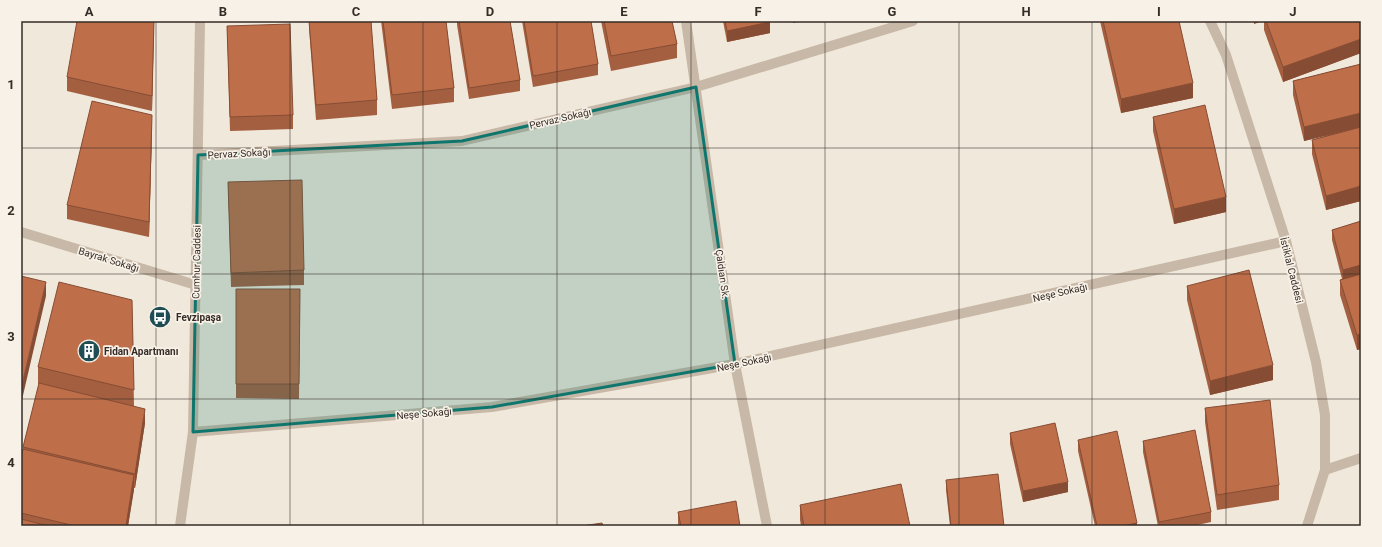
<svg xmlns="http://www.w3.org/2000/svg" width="1382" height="547" font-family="Roboto,sans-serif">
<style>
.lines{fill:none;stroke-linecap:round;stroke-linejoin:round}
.minor{stroke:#c8b8a7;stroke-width:10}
.wall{fill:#a45f40}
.shaded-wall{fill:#864d34}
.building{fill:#bf6e4a;stroke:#864d34}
.marked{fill:#0f766e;fill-opacity:0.2;stroke:#0f766e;stroke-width:3;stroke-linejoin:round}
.grid{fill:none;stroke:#352c27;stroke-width:1;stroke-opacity:0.55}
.labels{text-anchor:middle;stroke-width:3.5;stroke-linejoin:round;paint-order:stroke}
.street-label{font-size:10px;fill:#352c27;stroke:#f8f1e7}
.poi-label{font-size:10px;font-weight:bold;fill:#352c27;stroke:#f8f1e7;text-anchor:start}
.neatline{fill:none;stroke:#352c27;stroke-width:1.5}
.grid-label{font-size:13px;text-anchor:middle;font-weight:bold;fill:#352c27}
</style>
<rect width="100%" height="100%" fill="#f0e8db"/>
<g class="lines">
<g class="minor">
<path d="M 686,21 L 735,364 L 767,526"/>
<path d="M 1210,21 L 1226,55 L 1286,241 L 1316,362 L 1325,415 L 1325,470 L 1307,526"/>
<path d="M 198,155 L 462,141 L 696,87 L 913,21"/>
<path d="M 21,232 L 196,285"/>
<path d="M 193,432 L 492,407 L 735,364 L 1286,241"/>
<path d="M 1325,470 L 1361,458"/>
<path d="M 180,526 L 193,432 L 200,21"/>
</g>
</g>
<g class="wall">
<path d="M 154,21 L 152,111 L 67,91 L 67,77 Z"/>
<path d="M 309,21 L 371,21 L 377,100 L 377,115 L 316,120 L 309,28 Z"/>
<path d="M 381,21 L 446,21 L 454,88 L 454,102 L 392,109 Z"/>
<path d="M 457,21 L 510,21 L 520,80 L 520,91 L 469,99 L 457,25 Z"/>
<path d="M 522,21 L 591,21 L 598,64 L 598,75 L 533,87 Z"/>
<path d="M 601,21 L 672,21 L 677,44 L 677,58 L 611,71 Z"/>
<path d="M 723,21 L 770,21 L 770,33 L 727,42 Z"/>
<path d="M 1100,21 L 1179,21 L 1193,98 L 1121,113 Z"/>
<path d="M 1264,21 L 1361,21 L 1361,53 L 1283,82 L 1264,30 Z"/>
<path d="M 227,26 L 293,115 L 293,129 L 230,131 Z"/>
<path d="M 1361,64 L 1361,201 L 1326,210 L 1312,154 L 1312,140 L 1329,135 L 1304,141 L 1293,95 L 1293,81 Z"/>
<path d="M 1153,117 L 1226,212 L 1174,224 L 1153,131 Z"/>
<path d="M 152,129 L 149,237 L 67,219 L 67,205 Z"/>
<path d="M 228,182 L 304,270 L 304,285 L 231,287 Z"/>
<path d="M 1361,221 L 1361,349 L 1357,350 L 1340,295 L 1340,280 L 1342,279 L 1332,240 L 1332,230 Z"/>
<path d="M 1187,286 L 1273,380 L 1210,395 L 1187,300 Z"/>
<path d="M 236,289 L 300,289 L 299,399 L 236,398 Z"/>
<path d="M 132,300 L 134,406 L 145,423 L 135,488 L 134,488 L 128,526 L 21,526 L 21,457 L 23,449 L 23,447 L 39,384 L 38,384 L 38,367 Z"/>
<path d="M 1205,408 L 1279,485 L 1279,500 L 1217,510 L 1205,422 Z"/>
<path d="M 1010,433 L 1068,492 L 1023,502 L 1010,444 Z"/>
<path d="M 1078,440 L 1137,526 L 1095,526 L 1078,451 Z"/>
<path d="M 1143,441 L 1211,512 L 1211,522 L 1193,526 L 1158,526 L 1143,452 Z"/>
<path d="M 946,480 L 1004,526 L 950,526 L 946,490 Z"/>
<path d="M 800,505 L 910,526 L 801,526 L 800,520 Z"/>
<path d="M 678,512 L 740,526 L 678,526 Z"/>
</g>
<g class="shaded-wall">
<path d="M 154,21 L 154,25 L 152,111 L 152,96 Z"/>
<path d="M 793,21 L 802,21 L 793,23 Z"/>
<path d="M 1254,21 L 1263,21 L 1254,24 Z"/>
<path d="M 770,22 L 770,33 L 727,42 L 727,31 Z"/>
<path d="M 1361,39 L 1361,53 L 1283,82 L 1283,67 Z"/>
<path d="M 1193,83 L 1193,98 L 1121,113 L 1121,99 Z"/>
<path d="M 1361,113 L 1361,127 L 1304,141 L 1304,127 Z"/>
<path d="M 152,115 L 152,129 L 149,237 L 149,222 Z"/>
<path d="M 1361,186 L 1361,201 L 1326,210 L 1326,196 Z"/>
<path d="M 1226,197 L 1226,212 L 1174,224 L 1174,209 Z"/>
<path d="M 1361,265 L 1361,275 L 1343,281 L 1343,270 Z"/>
<path d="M 46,282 L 46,296 L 21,404 L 21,389 Z"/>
<path d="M 1361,334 L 1361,349 L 1357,350 L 1357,335 Z"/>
<path d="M 1273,365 L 1273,380 L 1210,395 L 1210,381 Z"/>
<path d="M 145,409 L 145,423 L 135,488 L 135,474 Z"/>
<path d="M 134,475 L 134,490 L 128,526 L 126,526 Z"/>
<path d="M 1068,482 L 1068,492 L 1023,502 L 1023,491 Z"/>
<path d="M 1137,523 L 1137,526 L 1122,526 Z"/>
</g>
<g class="building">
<path d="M 77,21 L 154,21 L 152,96 L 67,77 Z"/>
<path d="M 309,21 L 371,21 L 377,100 L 316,105 Z"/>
<path d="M 383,21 L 446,21 L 454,88 L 392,95 Z"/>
<path d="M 459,21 L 510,21 L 520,80 L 469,88 Z"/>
<path d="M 524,21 L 591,21 L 598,64 L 533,76 Z"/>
<path d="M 604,21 L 672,21 L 677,44 L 611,56 Z"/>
<path d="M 725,21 L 770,21 L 770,22 L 727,31 Z"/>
<path d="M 1103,21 L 1179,21 L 1193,83 L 1121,99 Z"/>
<path d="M 1266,21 L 1361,21 L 1361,39 L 1283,67 Z"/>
<path d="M 290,24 L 293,115 L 230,117 L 227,26 Z"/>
<path d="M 1361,64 L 1361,113 L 1304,127 L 1293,81 Z"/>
<path d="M 92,101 L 152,115 L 149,222 L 67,205 Z"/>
<path d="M 1205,105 L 1226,197 L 1174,209 L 1153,117 Z"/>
<path d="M 1361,127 L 1361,186 L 1326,196 L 1312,140 Z"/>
<path d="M 302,180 L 304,270 L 231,273 L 228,182 Z"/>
<path d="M 1361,221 L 1361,265 L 1343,270 L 1332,230 Z"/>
<path d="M 1249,270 L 1273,365 L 1210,381 L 1187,286 Z"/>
<path d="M 1361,274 L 1361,334 L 1357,335 L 1340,280 Z"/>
<path d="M 21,276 L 46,282 L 21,389 Z"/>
<path d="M 59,282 L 132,300 L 134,390 L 38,367 Z"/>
<path d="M 236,289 L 300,289 L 299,384 L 236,384 Z"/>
<path d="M 39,383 L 145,409 L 135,474 L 23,447 Z"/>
<path d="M 1270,400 L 1279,485 L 1217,495 L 1205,408 Z"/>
<path d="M 1055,423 L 1068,482 L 1023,491 L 1010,433 Z"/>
<path d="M 1195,430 L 1211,512 L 1159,522 L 1143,441 Z"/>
<path d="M 1117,431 L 1137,523 L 1122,526 L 1097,526 L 1078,440 Z"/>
<path d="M 23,449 L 134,475 L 126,526 L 75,526 L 21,513 L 21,457 Z"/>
<path d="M 998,474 L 1004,526 L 951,526 L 946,480 Z"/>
<path d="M 901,484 L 910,526 L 804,526 L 800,505 Z"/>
<path d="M 736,501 L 740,526 L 681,526 L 678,512 Z"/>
<path d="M 21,519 L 49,526 L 21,526 Z"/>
<path d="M 602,523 L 603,526 L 582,526 Z"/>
</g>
<path class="marked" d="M 696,87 L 735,364 L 492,407 L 193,432 L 198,155 L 462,141 Z"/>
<path class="grid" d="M 156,21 L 156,526M 290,21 L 290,526M 423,21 L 423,526M 557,21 L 557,526M 691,21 L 691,526M 825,21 L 825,526M 959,21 L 959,526M 1092,21 L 1092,526M 1226,21 L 1226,526M 21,148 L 1361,148M 21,274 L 1361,274M 21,399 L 1361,399"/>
<defs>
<g id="bus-disc" transform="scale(1.15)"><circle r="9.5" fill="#1f4d54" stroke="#f8f1e7"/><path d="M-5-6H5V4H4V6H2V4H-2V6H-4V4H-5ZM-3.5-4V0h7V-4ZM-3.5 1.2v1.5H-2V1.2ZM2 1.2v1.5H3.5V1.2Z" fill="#fff"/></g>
<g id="building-disc" transform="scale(1.15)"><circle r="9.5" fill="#1f4d54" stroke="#f8f1e7"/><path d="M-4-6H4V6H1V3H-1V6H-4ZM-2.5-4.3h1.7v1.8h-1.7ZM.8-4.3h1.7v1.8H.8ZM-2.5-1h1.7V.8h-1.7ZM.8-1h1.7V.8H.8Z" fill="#fff"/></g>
</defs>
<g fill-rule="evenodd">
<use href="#bus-disc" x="160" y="317"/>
<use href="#building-disc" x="89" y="351"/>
</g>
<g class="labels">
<g class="street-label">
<text transform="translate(560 118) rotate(-13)" y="4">Pervaz Sokağı</text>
<text transform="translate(239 153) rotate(-3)" y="4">Pervaz Sokağı</text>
<text transform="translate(109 259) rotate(17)" y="4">Bayrak Sokağı</text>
<text transform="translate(196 262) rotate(-89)" y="4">Cumhur Caddesi</text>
<text transform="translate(1292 270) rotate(76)" y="4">İstiklal Caddesi</text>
<text transform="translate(723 274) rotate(82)" y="4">Çaldıan Sk.</text>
<text transform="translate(1060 292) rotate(-13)" y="4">Neşe Sokağı</text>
<text transform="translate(744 362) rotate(-12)" y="4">Neşe Sokağı</text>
<text transform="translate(424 413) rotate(-5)" y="4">Neşe Sokağı</text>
</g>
<g class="poi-label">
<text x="176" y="321">Fevzipaşa</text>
<text x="104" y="355">Fidan Apartmanı</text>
</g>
</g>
<rect width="1382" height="547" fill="none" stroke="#f8f1e7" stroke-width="44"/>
<rect x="22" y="22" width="1338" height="503" class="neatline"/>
<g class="grid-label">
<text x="89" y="16">A</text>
<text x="223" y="16">B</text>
<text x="356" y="16">C</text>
<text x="490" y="16">D</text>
<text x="624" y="16">E</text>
<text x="758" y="16">F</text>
<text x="892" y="16">G</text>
<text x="1026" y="16">H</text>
<text x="1159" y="16">I</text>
<text x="1293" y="16">J</text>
<text x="11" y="89">1</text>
<text x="11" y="215">2</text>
<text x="11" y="341">3</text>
<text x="11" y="467">4</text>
</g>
</svg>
